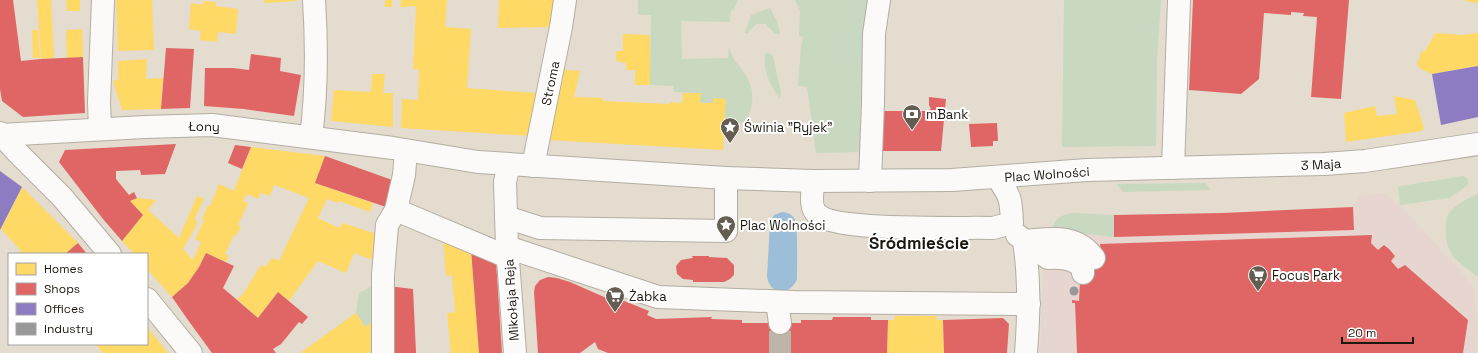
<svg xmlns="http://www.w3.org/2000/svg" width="1478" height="353" font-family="'Space Grotesk',sans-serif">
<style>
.commercial{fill:#e7d5cf}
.green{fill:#c8d8c1}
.water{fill:#9cbed9}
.homes{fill:#ffd966}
.shops{fill:#e06666}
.offices{fill:#8e7cc3}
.industry{fill:#999}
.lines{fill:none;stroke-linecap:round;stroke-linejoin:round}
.minor-tunnel{stroke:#bcb5a8;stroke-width:22;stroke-dasharray:22 11;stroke-linecap:butt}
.minor-casing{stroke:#b4ada3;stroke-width:24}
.minor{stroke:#fbfaf8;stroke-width:22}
.labels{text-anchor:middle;stroke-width:4;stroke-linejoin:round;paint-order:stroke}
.street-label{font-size:13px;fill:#1d180f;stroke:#fff}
.poi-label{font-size:13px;fill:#1d180f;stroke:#fff;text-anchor:start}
.district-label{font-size:17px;font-weight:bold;fill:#1d180f;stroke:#fff}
</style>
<rect width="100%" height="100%" fill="#e4dcce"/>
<path class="commercial" d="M 1383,193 L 1402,207 L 1474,287 L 1478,336 L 1476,353 L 1040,353 L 1044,265 L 1054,231 L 1114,237 L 1114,215 L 1223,213 L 1352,207 L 1360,196 Z"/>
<g class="green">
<path d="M 638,0 L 738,0 L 734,9 L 731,11 L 730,22 L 681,21 L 682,59 L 728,58 L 729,47 C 732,59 739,65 745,74 C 755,90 755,106 745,122 L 724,128 L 725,99 L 713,98 L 713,103 L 700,103 L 700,93 L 674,92 L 673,86 L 650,85 L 651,15 L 638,15 Z"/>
<path d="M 795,0 L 870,0 C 866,39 861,79 860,119 C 860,129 864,144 858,152 L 816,153 L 807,87 L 798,86 L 801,47 L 803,37 L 799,36 L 800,11 Z"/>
<path d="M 1064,0 L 1161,0 L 1157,60 L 1156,146 L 1062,147 Z"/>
<path d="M 770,8 L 777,21 L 780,34 L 775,34 L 771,29 L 767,26 L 767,24 L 756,24 L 748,33 L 745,33 L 751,15 Z"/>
<path d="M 766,52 L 773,56 L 781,92 L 780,99 C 771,87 761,68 766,52 Z"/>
<path d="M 1463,176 L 1468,179 L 1468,185 L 1449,198 L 1400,205 L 1398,188 L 1401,186 Z"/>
<path d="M 1206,183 L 1210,190 L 1123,192 L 1117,184 Z"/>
<path d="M 1477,194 L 1478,194 L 1478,277 C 1458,261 1445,256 1446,228 C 1446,220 1446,214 1453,209 C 1459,202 1469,199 1477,194 Z"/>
<path d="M 1075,213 L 1114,215 L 1114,237 L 1078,233 L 1052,228 C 1056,217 1063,214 1075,213 Z"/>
<path d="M 376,284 L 376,319 L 365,327 L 356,313 L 359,293 Z"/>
</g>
<path class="water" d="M 782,212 C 788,212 793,215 795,220 C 798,228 797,268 797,279 C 790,296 771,296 767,277 L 770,223 L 774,215 Z"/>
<g class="homes">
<path d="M 37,0 L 51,0 L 54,58 L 41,59 Z"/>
<path d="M 66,0 L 80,0 L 80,11 L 67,11 Z"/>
<path d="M 116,0 L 152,0 L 154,50 L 118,51 Z"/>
<path d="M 264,0 L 296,0 L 296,1 L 264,3 Z"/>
<rect x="385" y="0" width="7" height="7"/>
<path d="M 401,0 L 447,0 L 445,27 L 471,29 L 467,88 L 535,93 L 537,95 L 532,136 L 401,128 L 402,99 L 418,100 L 419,69 L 413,69 L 416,6 L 400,7 Z"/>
<path d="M 499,0 L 560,0 L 557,27 L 498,28 Z"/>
<path d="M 1465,0 L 1478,0 L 1478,3 L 1465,1 Z"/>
<path d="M 203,1 L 216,2 L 216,6 L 238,9 L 236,34 L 218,32 L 217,42 L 200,40 L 201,31 L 189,29 L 191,3 L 203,5 Z"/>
<path d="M 82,29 L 83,57 L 67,58 L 66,30 Z"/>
<path d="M 32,30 L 38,30 L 40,58 L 33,58 Z"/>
<path d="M 1436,33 L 1463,35 L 1478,33 L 1478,66 L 1432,74 L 1421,69 L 1417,65 L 1421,51 L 1424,52 Z"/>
<path d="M 623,34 L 650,35 L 650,85 L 635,85 L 635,70 L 626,70 L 626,63 L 616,61 L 616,51 L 623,51 Z"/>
<path d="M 147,59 L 146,79 L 163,78 L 161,109 L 122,110 L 113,81 L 118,80 L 118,61 Z"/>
<path d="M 558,69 L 580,71 L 574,97 L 603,98 L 603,101 L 670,104 L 670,102 L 682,103 L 683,93 L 701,93 L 700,103 L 713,103 L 713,98 L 726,99 L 723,150 L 547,140 Z"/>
<path d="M 372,74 L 385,74 L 383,93 L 393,93 L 393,127 L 331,121 L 334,90 L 371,92 Z"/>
<path d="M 1394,96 L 1415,100 L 1424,128 L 1422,131 L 1346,142 L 1344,113 L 1375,106 L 1377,116 L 1397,114 Z"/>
<path d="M 251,147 L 325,156 L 315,183 L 373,203 L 370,212 L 339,201 L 338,203 L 327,199 L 318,218 L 339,228 L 343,223 L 380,235 L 378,262 L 354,253 L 346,273 L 318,261 L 289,301 L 278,292 L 258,318 L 237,299 L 243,294 L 261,265 L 265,267 L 272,258 L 279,261 L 309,198 L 274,185 L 270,196 L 261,193 L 258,199 L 247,194 L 243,201 L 248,203 L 238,225 L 241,227 L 236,236 L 234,235 L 225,254 L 229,256 L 226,262 L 206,253 L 199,267 L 188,283 L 172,297 L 147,269 L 147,254 L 134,254 L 122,241 L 143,215 L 130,201 L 137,198 L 156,200 L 148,210 L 179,238 L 197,196 L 204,199 L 195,218 L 197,223 L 194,230 L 183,249 L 193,260 L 201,242 L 195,239 L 204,220 L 202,219 L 208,205 L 210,206 L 219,184 L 234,191 Z"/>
<path d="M 22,187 L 78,243 L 65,254 L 19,254 L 21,251 L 1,229 Z"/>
<path d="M 443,236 L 471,249 L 479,353 L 451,353 L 447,313 L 455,312 L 452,275 L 446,276 Z"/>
<path d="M 356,313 L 365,327 L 376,319 L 376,348 L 369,353 L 300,353 Z"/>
<path d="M 895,316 L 937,316 L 936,320 L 943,320 L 944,353 L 887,353 L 888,320 L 894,320 Z"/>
<path d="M 147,327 L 168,353 L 103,353 L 95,344 L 147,344 Z"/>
</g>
<g class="shops">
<path d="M 0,0 L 13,0 L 21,61 L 41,59 L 83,57 L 85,113 L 23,117 L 2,101 L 0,89 Z"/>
<path d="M 1193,0 L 1349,0 L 1341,99 L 1311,97 L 1317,17 L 1303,16 L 1304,13 L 1291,12 L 1291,15 L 1264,13 L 1259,79 L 1241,94 L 1189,90 Z"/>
<path d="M 166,48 L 194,49 L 190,108 L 161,109 Z"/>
<path d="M 251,54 L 281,58 L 280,71 L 301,75 L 294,116 L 244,109 L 204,106 L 205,68 L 233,68 L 249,70 Z"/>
<path d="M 929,97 L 946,99 L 941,151 L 882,151 L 881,111 L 905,111 L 905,109 L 917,109 L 917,111 L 927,111 L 931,109 L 929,105 Z"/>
<path d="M 997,123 L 998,141 L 993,141 L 993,146 L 971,147 L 969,124 Z"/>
<path d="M 176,144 L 165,174 L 141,175 L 140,170 L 116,171 L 116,179 L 129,195 L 134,192 L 137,198 L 130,201 L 143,215 L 122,241 L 103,219 L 59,162 L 65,150 Z"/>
<path d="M 235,145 L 251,147 L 242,169 L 228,163 Z"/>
<path d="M 325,156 L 395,181 L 386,207 L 315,183 Z"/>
<path d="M 1353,207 L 1354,230 L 1114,237 L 1114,215 L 1223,213 Z"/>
<path d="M 1372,235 L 1371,243 L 1378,250 L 1384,245 L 1389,249 L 1395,256 L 1391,261 L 1398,269 L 1405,265 L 1468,320 L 1463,353 L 1077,353 L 1075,303 L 1072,303 L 1072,300 L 1079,301 L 1080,280 L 1101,252 L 1100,244 Z"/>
<path d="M 78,243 L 87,254 L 65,254 Z"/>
<path d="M 471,249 L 496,260 L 502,353 L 479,353 Z"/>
<path d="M 206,253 L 234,266 L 223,288 L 258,318 L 278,292 L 308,317 L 302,324 L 299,322 L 281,344 L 273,349 L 276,353 L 212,353 L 188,320 L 172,297 L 188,283 L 199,267 Z"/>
<path d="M 692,256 L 709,256 L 709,257 L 727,258 L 734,265 L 734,275 L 730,279 L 724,282 L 693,282 L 693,280 L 683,279 L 677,274 L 676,266 L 681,260 L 693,258 Z"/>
<path d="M 548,277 L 557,278 L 570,282 L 620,304 L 622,300 L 649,311 L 647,315 L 656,319 L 712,317 L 711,319 L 742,320 L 742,323 L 801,323 L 801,320 L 832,320 L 833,317 L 871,317 L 871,320 L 888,320 L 887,353 L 608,353 L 598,349 L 595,342 L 580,353 L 538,353 L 534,292 L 535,286 L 540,280 Z"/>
<path d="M 388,286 L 413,289 L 416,353 L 389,353 Z"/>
<path d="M 1003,318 L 1009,324 L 1007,353 L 944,353 L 943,320 Z"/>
</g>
<g class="offices">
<path d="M 1478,66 L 1478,117 L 1441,125 L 1432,74 Z"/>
<path d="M 0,171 L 22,187 L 0,230 Z"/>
</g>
<circle class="industry" cx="1074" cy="291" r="4.5"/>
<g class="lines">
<path class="minor-tunnel" d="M 780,353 L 780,323"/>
<g class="minor-casing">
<g id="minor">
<path d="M 100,129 L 99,102 L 103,0"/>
<path d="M 0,133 L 17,152 L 62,197 L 110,254"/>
<path d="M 0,135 L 145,127 L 212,125 L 393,148 L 478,162 L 726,178 L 813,181 L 952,180 L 1087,170 L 1324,164 L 1365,161 L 1478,144"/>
<path d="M 311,137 C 317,91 317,46 314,0"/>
<path d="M 509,164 L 505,182 L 507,247 L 515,353"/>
<path d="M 533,166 L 561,27 L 565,0"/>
<path d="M 1173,168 L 1179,0"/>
<path d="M 813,181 C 813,191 809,207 817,214 C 835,232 962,227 993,228 L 1012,223 C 1011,199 1011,197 997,177"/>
<path d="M 870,181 L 873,103 L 874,34 L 879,0"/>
<path d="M 396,210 L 508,257"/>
<path d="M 506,217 L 540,228 L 726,231 L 726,178"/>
<path d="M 1017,235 L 1048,258 C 1061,257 1073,258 1083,268 L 1083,273"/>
<path d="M 1024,241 C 1030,280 1029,315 1026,353"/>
<path d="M 1024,241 C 1050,239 1076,233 1094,258"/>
<path d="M 507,247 L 658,297 L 794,302 L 1029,304"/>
<path d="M 147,299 L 191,353"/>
<path d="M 777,302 L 780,323"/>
<path d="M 383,353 L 383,275 L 387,225 L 396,210 L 404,175 L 406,151"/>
</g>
</g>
<use href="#minor" class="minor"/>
</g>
<defs>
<g id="bank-pin" transform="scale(1)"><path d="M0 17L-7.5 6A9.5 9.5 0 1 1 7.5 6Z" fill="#635d52" stroke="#fff"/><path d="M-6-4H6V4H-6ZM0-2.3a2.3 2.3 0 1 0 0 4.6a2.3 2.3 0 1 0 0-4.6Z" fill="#fff"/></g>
<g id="sight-pin" transform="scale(1)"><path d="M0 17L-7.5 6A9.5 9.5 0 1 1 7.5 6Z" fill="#635d52" stroke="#fff"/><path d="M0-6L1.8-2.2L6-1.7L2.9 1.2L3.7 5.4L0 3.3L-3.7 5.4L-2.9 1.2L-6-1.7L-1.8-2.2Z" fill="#fff"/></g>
<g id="supermarket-pin" transform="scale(1)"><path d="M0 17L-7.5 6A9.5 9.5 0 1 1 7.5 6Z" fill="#635d52" stroke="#fff"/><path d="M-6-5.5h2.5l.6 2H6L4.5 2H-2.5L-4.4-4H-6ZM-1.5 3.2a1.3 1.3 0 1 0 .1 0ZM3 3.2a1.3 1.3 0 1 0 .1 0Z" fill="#fff"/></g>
</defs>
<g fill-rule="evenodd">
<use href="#bank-pin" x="912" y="114"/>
<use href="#sight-pin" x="730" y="127"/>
<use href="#sight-pin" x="726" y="225"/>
<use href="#supermarket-pin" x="1258" y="275"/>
<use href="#supermarket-pin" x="615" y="296"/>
</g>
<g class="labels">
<g class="street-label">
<text transform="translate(550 83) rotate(-78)" y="5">Stroma</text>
<text transform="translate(204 126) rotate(1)" y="5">Łony</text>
<text transform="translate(1321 164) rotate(-3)" y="5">3 Maja</text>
<text transform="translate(1047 174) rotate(-4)" y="5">Plac Wolności</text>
<text transform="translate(511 300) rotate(-94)" y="5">Mikołaja Reja</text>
</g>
<g class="poi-label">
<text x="926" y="119">mBank</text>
<text x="744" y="132">Świnia "Ryjek"</text>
<text x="740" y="230">Plac Wolności</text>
<text x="1272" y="280">Focus Park</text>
<text x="629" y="301">Żabka</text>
</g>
<g class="district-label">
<text x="919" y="249">Śródmieście</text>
</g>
</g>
<rect x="8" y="253" width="140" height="92" fill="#ffffff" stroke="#a5a39f"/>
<rect x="16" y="263" width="20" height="12" fill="#ffd966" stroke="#a5a39f"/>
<text x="44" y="273" font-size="12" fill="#1d180f">Homes</text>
<rect x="16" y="283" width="20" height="12" fill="#e06666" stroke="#a5a39f"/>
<text x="44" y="293" font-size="12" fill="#1d180f">Shops</text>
<rect x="16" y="303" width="20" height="12" fill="#8e7cc3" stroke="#a5a39f"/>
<text x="44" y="313" font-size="12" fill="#1d180f">Offices</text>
<rect x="16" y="323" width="20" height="12" fill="#999999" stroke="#a5a39f"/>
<text x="44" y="333" font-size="12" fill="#1d180f">Industry</text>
<path d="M1342 337v6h71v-6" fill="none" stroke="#1d180f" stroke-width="2"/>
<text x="1348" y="337" font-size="12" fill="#1d180f" stroke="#ffffff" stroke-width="3" paint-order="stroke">20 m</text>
</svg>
